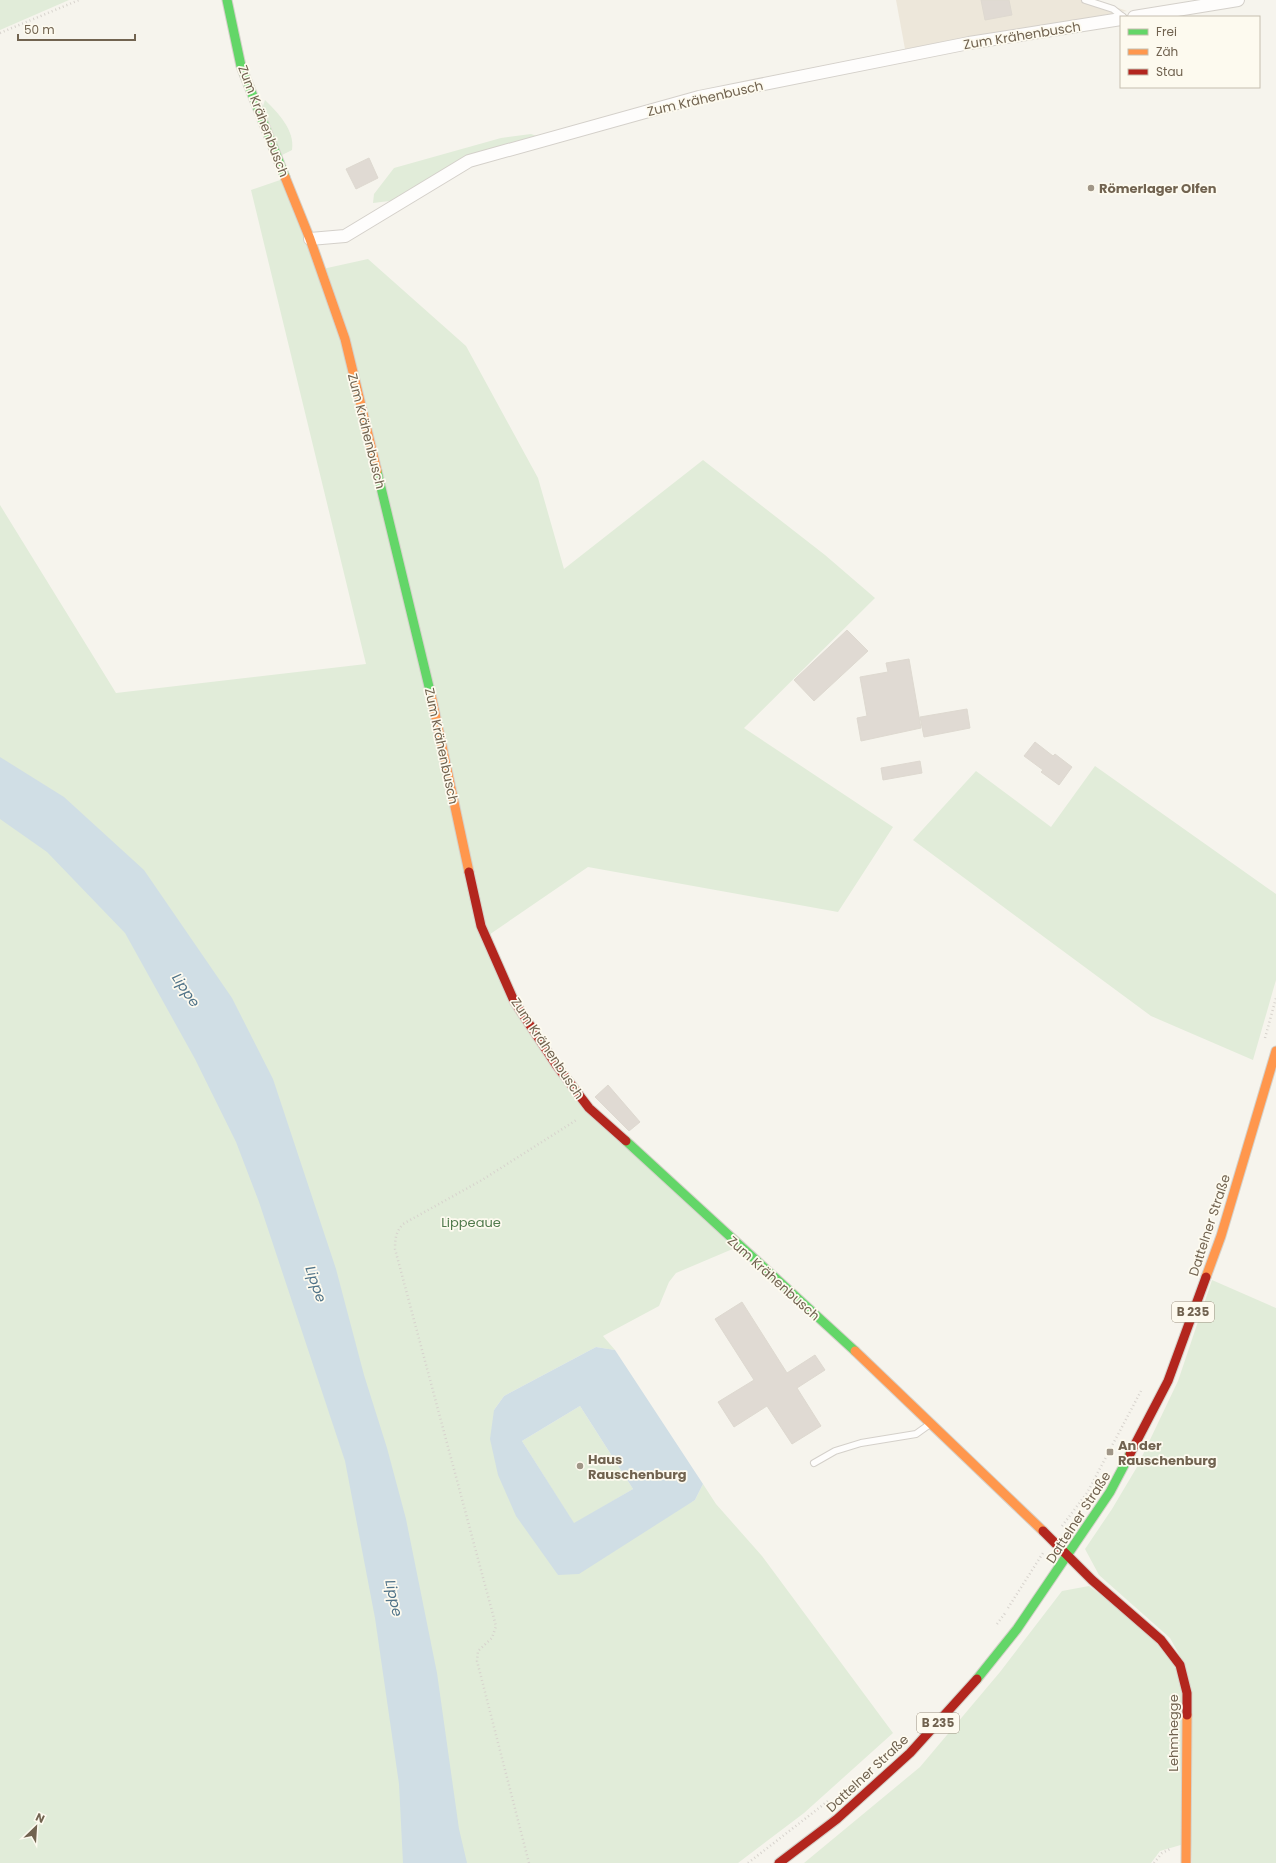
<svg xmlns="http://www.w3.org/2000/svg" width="1276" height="1863" font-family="Poppins,sans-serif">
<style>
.residential{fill:#ede7da}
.green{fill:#e1ecd9}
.water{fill:#d0dee5;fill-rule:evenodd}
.building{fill:#e0dad3;stroke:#ded9d0}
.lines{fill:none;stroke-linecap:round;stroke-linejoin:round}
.lane-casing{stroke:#d4d0ca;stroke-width:8}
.street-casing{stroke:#d4d0ca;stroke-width:14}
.fast-casing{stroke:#d5d1ca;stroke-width:11}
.slow-casing{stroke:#d5d1ca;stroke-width:11}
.jam-casing{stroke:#d5d1ca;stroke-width:11}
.path{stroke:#d7d3cd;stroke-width:2.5;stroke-dasharray:1 3;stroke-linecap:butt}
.lane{stroke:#fefdfc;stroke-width:6}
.street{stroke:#fefdfc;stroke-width:12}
.fast{stroke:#63d668;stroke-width:9}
.slow{stroke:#ff974d;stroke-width:9}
.jam{stroke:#b3261e;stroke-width:9}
.poi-dot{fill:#a09687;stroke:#fdfaef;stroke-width:1.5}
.labels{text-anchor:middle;stroke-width:3.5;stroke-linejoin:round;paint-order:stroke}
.shield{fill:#fdfaef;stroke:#9b9080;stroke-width:1}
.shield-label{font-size:12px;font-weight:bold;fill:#716350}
.street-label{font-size:13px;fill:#716350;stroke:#fdfaef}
.poi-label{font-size:13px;font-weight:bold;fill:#716350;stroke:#fdfaef;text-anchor:start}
.park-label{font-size:13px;fill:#517b4d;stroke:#fdfaef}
.water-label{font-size:14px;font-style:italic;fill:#507388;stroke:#fdfaef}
</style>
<rect width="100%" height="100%" fill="#f6f4ed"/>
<path class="residential" d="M 896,0 L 1095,0 L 1127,11 L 905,49 Z"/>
<g class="green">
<path d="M 0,0 L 69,0 L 0,30 Z"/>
<path d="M 265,100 C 278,113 295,130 292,150 L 282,155 L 263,106 Z"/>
<path d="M 531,134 L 540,137 L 490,149 L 398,200 L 373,203 L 374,194 L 394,168 L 501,138 Z"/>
<path d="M 283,179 L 318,270 L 368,259 L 466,346 L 538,478 L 564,569 L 703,460 L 825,555 L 875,598 L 744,728 L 893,827 L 838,912 L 588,867 L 483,939 L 555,1072 L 735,1248 L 676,1273 L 669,1282 L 659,1306 L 603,1336 L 615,1350 L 596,1347 L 504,1396 L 494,1410 L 558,1575 L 695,1500 L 703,1484 L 716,1504 L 762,1556 L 893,1733 L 804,1813 L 738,1863 L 0,1863 L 0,505 L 116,693 L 366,664 L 251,190 Z"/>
<path d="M 1095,766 L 1276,894 L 1276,980 L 1253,1060 L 1151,1016 L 913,840 L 976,771 L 1051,827 Z"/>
<path d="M 1212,1280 L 1276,1308 L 1276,1863 L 1192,1863 L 1191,1842 L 1160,1851 L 1151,1863 L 804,1863 L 920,1767 L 1000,1672 L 1062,1591 L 1089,1586 L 1180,1656 L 1170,1638 L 1099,1575 L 1085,1549 L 1112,1509 L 1137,1467 L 1178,1381 Z"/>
<path d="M 580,1406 L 633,1489 L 574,1524 L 522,1441 Z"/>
</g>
<g class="water">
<path d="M 0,757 L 64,797 L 144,870 L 232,998 L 273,1079 L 336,1269 L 364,1375 L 387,1448 L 406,1519 L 437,1673 L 459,1829 L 467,1863 L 403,1863 L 399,1784 L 375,1618 L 345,1461 L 259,1202 L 236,1142 L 195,1059 L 125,933 L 47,852 L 0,819 Z"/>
<path d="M 596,1347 L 615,1350 L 703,1484 L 695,1500 L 579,1574 L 558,1575 L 516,1516 L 498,1475 L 490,1439 L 494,1410 L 504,1396 ZM 580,1406 L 633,1489 L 574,1523 L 522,1441 Z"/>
</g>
<g class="building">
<path d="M 981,0 L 1009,0 L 1012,15 L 985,20 Z"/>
<path d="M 369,158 L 378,178 L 356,189 L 346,169 Z"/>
<path d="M 847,630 L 868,651 L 814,701 L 794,680 Z"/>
<path d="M 909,659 L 921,728 L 861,741 L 857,718 L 867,716 L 860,677 L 888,672 L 886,663 Z"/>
<path d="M 967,709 L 970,728 L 924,737 L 920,717 Z"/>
<path d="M 1035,742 L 1053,756 L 1055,754 L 1072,767 L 1059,785 L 1041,772 L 1043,770 L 1024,756 Z"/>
<path d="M 920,761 L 922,773 L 883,780 L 881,768 Z"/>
<path d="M 608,1085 L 640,1122 L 629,1131 L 595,1097 Z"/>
<path d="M 742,1302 L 787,1373 L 815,1355 L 825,1370 L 797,1388 L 821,1426 L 792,1444 L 767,1406 L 734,1427 L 718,1402 L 754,1380 L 715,1319 Z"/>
</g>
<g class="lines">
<g class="lane-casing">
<g id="lane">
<path d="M 1085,0 L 1113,9 L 1123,17"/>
<path d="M 814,1463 L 835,1451 L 861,1443 L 916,1434 L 930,1424"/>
</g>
</g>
<g class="street-casing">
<g id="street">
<path d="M 1134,17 L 1238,0"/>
<path d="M 310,239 L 345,236 L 469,161 L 699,97 L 969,43 L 1121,19"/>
</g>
</g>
<g class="fast-casing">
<g id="fast">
<path d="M 227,0 L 241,66 L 285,177"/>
<path d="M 377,471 L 431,695"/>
<path d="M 626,1141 L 855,1351"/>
<path d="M 977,1679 L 1017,1629 L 1110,1492 L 1130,1454"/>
</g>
</g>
<g class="slow-casing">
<g id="slow">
<path d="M 285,177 L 310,239 L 345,339 L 377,471"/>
<path d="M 431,695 L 469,872"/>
<path d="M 1206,1277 L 1221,1236 L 1276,1051"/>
<path d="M 855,1351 L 1043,1531"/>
<path d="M 1186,1863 L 1187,1715"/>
</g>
</g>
<g class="jam-casing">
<g id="jam">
<path d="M 469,872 L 481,926 L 514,1001 L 557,1066 L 589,1108 L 626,1141"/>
<path d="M 1130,1454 L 1168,1381 L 1206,1277"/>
<path d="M 1043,1531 L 1092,1580 L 1161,1640 L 1180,1665 L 1187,1693 L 1187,1715"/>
<path d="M 779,1863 L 837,1819 L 910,1753 L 977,1679"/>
</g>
</g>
<g class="path">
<path d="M 0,33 L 79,0"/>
<path d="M 1265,1038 L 1276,998"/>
<path d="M 1062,1526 L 1087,1493 L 1141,1391"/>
<path d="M 1008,1608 L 1043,1553"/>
<path d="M 997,1624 L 1006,1612"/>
<path d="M 529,1863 L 477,1661 L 478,1651 L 492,1638 L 496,1626 L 395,1249 C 395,1238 396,1232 403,1224 L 482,1180 L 578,1119"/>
<path d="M 748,1863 L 828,1801"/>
<path d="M 1154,1863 L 1162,1853 L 1170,1849"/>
</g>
<use href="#lane" class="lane"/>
<use href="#street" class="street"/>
<use href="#fast" class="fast"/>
<use href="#slow" class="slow"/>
<use href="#jam" class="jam"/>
</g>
<g class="poi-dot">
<circle cx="1091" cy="188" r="4"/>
<rect x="1106" y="1448" width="8" height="8" rx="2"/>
<circle cx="580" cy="1466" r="4"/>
</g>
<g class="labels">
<g class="shield">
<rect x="1172" y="1302" width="42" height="20" rx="3"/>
<rect x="917" y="1713" width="42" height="20" rx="3"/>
</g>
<g class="shield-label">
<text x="1193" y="1316">B 235</text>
<text x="938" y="1727">B 235</text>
</g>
<g class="street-label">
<text transform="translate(1022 35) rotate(-9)" y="5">Zum Krähenbusch</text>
<text transform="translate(705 98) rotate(-13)" y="5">Zum Krähenbusch</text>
<text transform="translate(264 121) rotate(69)" y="5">Zum Krähenbusch</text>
<text transform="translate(367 431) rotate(76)" y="5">Zum Krähenbusch</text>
<text transform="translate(442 746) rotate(78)" y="5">Zum Krähenbusch</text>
<text transform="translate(548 1048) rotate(56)" y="5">Zum Krähenbusch</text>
<text transform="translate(1209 1225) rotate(-72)" y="5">Dattelner Straße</text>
<text transform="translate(774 1278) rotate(42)" y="5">Zum Krähenbusch</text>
<text transform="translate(1078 1517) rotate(-57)" y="5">Dattelner Straße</text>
<text transform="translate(1173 1733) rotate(-90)" y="5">Lehmhegge</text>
<text transform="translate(867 1773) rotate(-43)" y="5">Dattelner Straße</text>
</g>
<g class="poi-label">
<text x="1099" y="193">Römerlager Olfen</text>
<text x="1118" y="1450">An der<tspan x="1118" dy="15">Rauschenburg</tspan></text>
<text x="588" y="1464">Haus<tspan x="588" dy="15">Rauschenburg</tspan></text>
</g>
<g class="park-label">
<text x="471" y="1227">Lippeaue</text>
</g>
<g class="water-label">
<text transform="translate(186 990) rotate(56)" y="5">Lippe</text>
<text transform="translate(316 1284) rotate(71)" y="5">Lippe</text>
<text transform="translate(394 1598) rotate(78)" y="5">Lippe</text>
</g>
</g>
<rect x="1120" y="16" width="140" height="72" fill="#fdfaef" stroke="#c5beaf"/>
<rect x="1128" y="29" width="20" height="6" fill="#63d668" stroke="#c5beaf"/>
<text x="1156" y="36" font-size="12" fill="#716350">Frei</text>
<rect x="1128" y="49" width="20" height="6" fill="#ff974d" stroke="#c5beaf"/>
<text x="1156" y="56" font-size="12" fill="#716350">Zäh</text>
<rect x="1128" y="69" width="20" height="6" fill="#b3261e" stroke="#c5beaf"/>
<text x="1156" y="76" font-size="12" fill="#716350">Stau</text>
<g transform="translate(36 1827) rotate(25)" stroke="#fdfaef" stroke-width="3" paint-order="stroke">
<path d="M0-3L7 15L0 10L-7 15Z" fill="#716350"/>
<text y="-6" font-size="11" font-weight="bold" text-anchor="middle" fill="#716350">N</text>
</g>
<path d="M18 34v6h117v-6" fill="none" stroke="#716350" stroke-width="2"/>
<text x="24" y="34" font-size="12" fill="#716350" stroke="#fdfaef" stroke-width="3" paint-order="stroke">50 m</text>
</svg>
